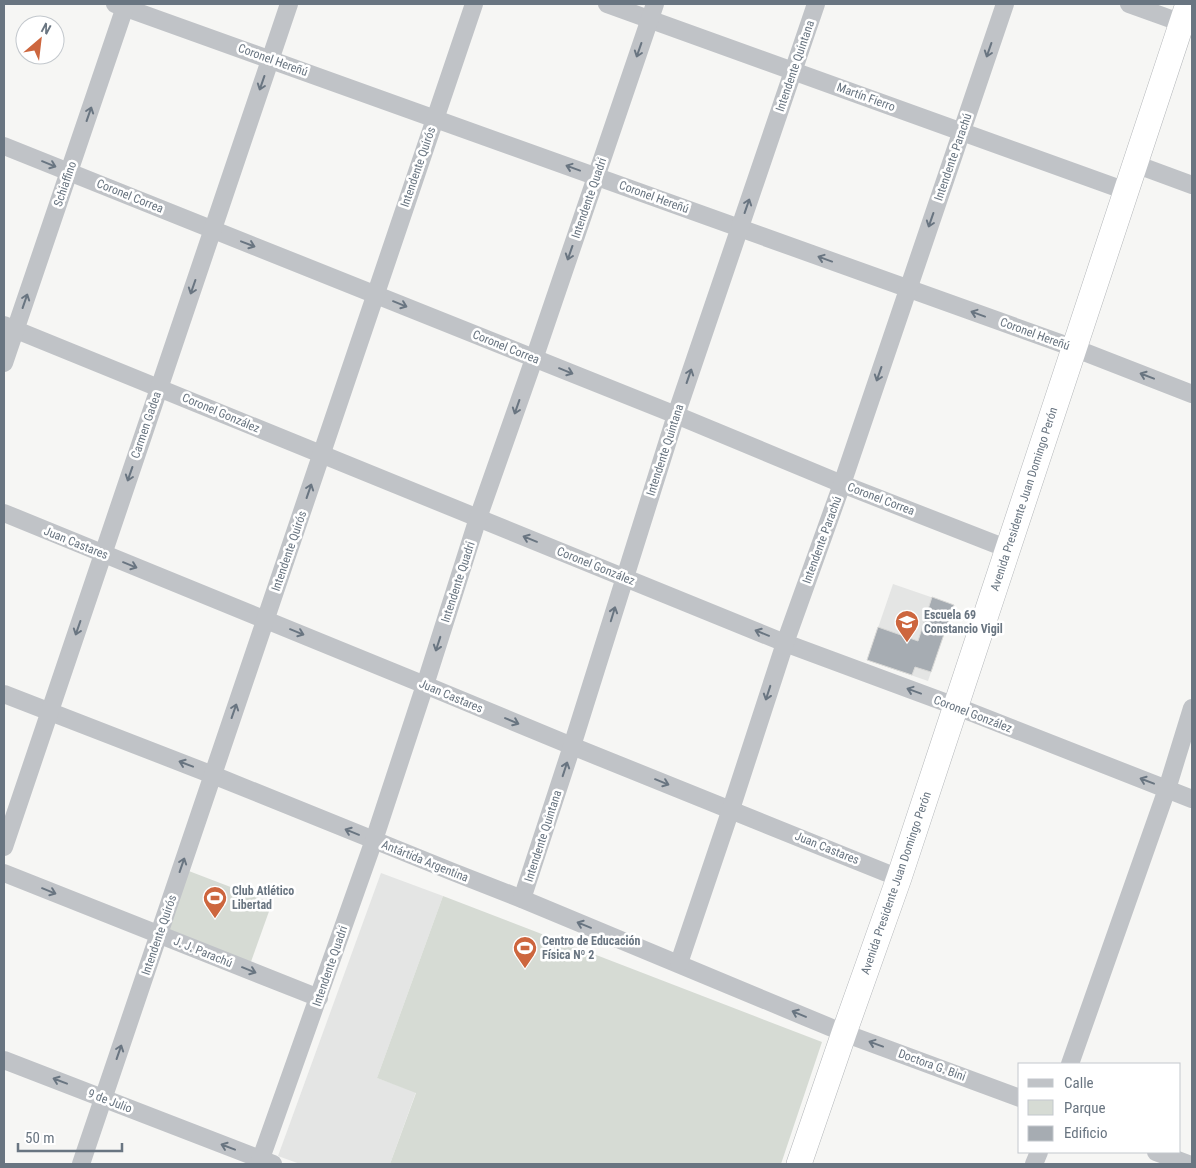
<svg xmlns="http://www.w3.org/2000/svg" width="1196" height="1168" font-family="'Roboto Condensed',sans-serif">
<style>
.built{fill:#e4e5e4}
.green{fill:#d6dbd4}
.building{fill:#a6acb2;stroke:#d8d8d6}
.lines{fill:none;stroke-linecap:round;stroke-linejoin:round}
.highway-casing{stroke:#b3b6b9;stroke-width:26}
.minor{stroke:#c0c3c7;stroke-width:18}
.highway{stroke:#fff;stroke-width:25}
.oneway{stroke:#697581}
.labels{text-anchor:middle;stroke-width:5;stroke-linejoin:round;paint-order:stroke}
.street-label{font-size:12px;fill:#697581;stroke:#fff}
.poi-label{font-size:12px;font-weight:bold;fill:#697581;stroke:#fff;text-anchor:start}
</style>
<rect width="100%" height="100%" fill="#f6f6f4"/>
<g class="built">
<path d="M 893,584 L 954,605 L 928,681 L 867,660 Z"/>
<path d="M 381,873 L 443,896 L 377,1078 L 416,1092 L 390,1164 L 300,1164 L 278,1156 Z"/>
</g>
<g class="green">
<path d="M 181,868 L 272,903 L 248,970 L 159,935 Z"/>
<path d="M 443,896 L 822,1042 L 781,1164 L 390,1164 L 416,1093 L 377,1078 Z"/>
</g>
<path class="building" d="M 932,597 L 954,605 L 931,672 L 915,667 L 912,675 L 867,660 L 878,627 L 918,641 Z"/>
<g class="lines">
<g class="highway-casing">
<path id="highway" d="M 799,1164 L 844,1033 L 899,878 L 1188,4"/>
</g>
<g class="minor">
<path d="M 115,4 L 1074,348 L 1192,394"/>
<path d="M 607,4 L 1126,191"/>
<path d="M 1129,4 L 1182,23"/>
<path d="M 4,146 L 676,415 L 842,484 L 1008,549"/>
<path d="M 1135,164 L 1192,185"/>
<path d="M 4,325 L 785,643 L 955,706 L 1192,799"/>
<path d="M 4,363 L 126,4"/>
<path d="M 4,513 L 425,685 L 572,746 L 899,878"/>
<path d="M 4,694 L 213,775 L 453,872 L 522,899 L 844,1033 L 1020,1098"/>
<path d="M 4,847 L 289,4"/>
<path d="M 4,873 L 319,998"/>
<path d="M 522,899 L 572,746 L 676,415 L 816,4"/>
<path d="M 679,963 L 731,809 L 785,643 L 842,484 L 1005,4"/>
<path d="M 4,1060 L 273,1164"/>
<path d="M 1070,1064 L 1167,789 L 1192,708"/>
<path d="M 1156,1152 L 1188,1164"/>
<path d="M 81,1164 L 474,4"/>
<path d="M 259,1164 L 374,840 L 425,685 L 478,518 L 534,359 L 655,4"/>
<path d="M 1034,1164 L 1039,1152"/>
</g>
<use href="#highway" class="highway"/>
</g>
<defs><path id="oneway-shaft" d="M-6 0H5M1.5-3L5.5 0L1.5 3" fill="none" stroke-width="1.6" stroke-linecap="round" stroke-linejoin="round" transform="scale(1.25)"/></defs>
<g class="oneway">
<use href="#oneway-shaft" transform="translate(639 50) rotate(109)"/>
<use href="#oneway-shaft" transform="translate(989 50) rotate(109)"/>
<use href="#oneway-shaft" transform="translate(262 83) rotate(109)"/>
<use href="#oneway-shaft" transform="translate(89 114) rotate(-71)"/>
<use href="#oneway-shaft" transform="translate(49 164) rotate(22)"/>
<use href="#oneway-shaft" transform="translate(573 168) rotate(-160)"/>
<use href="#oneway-shaft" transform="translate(747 206) rotate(-71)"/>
<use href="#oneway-shaft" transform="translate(931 220) rotate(109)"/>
<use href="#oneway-shaft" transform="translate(248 244) rotate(21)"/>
<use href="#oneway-shaft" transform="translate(570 253) rotate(109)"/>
<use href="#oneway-shaft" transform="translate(825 259) rotate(-160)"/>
<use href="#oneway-shaft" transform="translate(193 287) rotate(109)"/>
<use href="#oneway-shaft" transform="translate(25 301) rotate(-71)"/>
<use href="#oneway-shaft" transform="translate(400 304) rotate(22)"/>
<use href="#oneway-shaft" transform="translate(978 314) rotate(-160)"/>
<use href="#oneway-shaft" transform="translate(566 371) rotate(22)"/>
<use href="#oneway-shaft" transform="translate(879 374) rotate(109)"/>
<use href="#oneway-shaft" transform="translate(689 376) rotate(-71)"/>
<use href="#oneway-shaft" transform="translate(1147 376) rotate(-159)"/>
<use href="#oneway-shaft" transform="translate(517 407) rotate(109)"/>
<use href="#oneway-shaft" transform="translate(130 474) rotate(109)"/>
<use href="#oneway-shaft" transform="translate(309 491) rotate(-71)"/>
<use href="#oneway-shaft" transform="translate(530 539) rotate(-158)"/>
<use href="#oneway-shaft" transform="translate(130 565) rotate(22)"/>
<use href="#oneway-shaft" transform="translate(613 614) rotate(-73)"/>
<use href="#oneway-shaft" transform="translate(78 628) rotate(109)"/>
<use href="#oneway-shaft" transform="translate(297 632) rotate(22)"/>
<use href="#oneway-shaft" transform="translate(762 633) rotate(-158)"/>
<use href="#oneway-shaft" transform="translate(438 644) rotate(108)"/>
<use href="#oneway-shaft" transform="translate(914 691) rotate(-160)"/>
<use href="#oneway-shaft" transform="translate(768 693) rotate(108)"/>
<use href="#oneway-shaft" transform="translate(234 711) rotate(-71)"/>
<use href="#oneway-shaft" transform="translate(512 721) rotate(23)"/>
<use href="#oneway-shaft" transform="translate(186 764) rotate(-159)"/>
<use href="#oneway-shaft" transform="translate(565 769) rotate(-72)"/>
<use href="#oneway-shaft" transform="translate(1147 781) rotate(-159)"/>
<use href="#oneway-shaft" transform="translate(662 782) rotate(22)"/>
<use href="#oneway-shaft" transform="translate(352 832) rotate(-158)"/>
<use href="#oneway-shaft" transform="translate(182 865) rotate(-71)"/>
<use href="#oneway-shaft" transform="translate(49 891) rotate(22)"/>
<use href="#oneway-shaft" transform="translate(584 925) rotate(-158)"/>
<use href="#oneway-shaft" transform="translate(249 970) rotate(22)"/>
<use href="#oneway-shaft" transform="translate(799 1014) rotate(-157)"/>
<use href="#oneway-shaft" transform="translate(876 1044) rotate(-160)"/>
<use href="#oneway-shaft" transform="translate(119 1052) rotate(-71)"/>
<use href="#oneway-shaft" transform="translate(60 1081) rotate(-159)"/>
<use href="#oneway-shaft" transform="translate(228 1147) rotate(-159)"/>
</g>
<defs>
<g id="school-pin" transform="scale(1.25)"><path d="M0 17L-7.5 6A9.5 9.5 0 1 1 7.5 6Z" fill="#cd663e" stroke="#fff"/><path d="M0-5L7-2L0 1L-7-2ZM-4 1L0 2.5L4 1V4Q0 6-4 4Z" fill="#fff"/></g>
<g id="stadium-pin" transform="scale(1.25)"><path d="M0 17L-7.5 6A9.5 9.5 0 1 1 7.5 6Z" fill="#cd663e" stroke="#fff"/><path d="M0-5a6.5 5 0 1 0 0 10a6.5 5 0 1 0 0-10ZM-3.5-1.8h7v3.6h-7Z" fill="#fff"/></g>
</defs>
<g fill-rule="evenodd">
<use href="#school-pin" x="907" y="622"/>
<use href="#stadium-pin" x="215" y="898"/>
<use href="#stadium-pin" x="525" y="948"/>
</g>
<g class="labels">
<g class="street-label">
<text transform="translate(273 60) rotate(20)" y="4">Coronel Hereñú</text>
<text transform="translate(795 66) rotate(-71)" y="4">Intendente Quintana</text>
<text transform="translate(866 97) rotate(20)" y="4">Martín Fierro</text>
<text transform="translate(953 157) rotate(-71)" y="4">Intendente Parachú</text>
<text transform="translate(418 167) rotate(-71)" y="4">Intendente Quirós</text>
<text transform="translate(65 184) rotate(-71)" y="4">Schiaffino</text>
<text transform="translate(130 196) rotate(22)" y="4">Coronel Correa</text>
<text transform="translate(654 197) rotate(20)" y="4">Coronel Hereñú</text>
<text transform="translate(589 198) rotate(-71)" y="4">Intendente Quadri</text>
<text transform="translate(1035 334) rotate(20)" y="4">Coronel Hereñú</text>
<text transform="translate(506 347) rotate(22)" y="4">Coronel Correa</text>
<text transform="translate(221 413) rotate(23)" y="4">Coronel González</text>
<text transform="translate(146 425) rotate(-71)" y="4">Carmen Gadea</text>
<text transform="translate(665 450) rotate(-72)" y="4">Intendente Quintana</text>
<text transform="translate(881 499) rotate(21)" y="4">Coronel Correa</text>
<text transform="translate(1024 499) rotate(-72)" y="4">Avenida Presidente Juan Domingo Perón</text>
<text transform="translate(822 540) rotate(-70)" y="4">Intendente Parachú</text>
<text transform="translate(76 543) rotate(22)" y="4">Juan Castares</text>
<text transform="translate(289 551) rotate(-71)" y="4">Intendente Quirós</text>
<text transform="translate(596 566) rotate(22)" y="4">Coronel González</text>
<text transform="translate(458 582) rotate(-72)" y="4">Intendente Quadri</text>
<text transform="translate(451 696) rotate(23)" y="4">Juan Castares</text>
<text transform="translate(973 714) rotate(21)" y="4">Coronel González</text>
<text transform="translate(543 836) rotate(-72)" y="4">Intendente Quintana</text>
<text transform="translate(827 848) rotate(22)" y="4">Juan Castares</text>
<text transform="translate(425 861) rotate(22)" y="4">Antártida Argentina</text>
<text transform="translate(896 883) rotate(-71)" y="4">Avenida Presidente Juan Domingo Perón</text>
<text transform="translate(159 935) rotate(-71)" y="4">Intendente Quirós</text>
<text transform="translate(203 952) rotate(22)" y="4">J. J. Parachú</text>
<text transform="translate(330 966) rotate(-71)" y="4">Intendente Quadri</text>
<text transform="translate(932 1065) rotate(20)" y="4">Doctora G. Bini</text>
<text transform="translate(110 1101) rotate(21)" y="4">9 de Julio</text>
</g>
<g class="poi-label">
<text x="924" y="619">Escuela 69<tspan x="924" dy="14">Constancio Vigil</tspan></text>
<text x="232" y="895">Club Atlético<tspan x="232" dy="14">Libertad</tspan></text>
<text x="542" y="945">Centro de Educación<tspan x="542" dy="14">Física Nº 2</tspan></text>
</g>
</g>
<rect width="1196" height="1168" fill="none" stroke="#697581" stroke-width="10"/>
<rect x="1018" y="1063" width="162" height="90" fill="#ffffff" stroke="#c3c8cd"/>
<rect x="1028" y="1079" width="25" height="8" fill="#c0c3c7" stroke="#c3c8cd"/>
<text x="1064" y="1088" font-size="15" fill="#697581">Calle</text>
<rect x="1028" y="1100" width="25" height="15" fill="#d6dbd4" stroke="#c3c8cd"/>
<text x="1064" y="1113" font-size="15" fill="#697581">Parque</text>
<rect x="1028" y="1126" width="25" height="15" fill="#a6acb2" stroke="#c3c8cd"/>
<text x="1064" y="1138" font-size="15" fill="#697581">Edificio</text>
<g transform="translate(40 40) rotate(28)"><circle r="24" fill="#ffffff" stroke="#c3c8cd"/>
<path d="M0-4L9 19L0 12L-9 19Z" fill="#cd663e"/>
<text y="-8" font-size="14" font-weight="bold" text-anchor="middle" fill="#697581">N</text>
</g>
<path d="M18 1143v8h104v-8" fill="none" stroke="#697581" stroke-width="2.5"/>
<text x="25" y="1143" font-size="15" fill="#697581" stroke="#ffffff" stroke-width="4" paint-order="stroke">50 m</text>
</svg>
